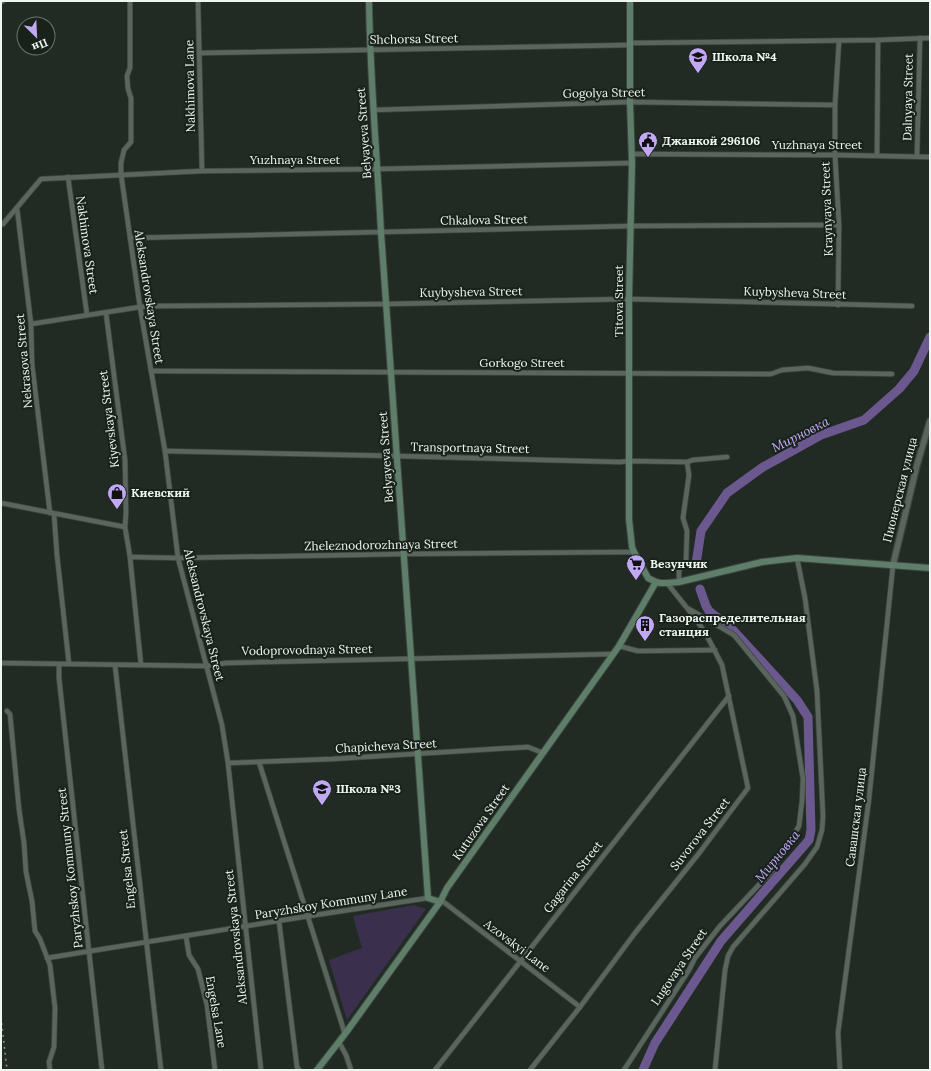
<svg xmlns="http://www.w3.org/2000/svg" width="931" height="1071" font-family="Lora,serif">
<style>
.green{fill:#3a304e}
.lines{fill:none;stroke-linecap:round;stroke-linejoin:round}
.river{stroke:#6a588e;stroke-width:9}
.minor-casing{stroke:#3c463f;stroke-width:6}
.tertiary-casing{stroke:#3c463f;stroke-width:8}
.secondary-casing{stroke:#3c463f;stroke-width:8}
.minor{stroke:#59655d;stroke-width:4.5}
.tertiary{stroke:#59655d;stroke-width:5.5}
.secondary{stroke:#5e7e6a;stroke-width:6}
.rail{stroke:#8a928d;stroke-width:1.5;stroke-dasharray:2 4;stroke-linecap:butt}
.labels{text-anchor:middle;stroke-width:4;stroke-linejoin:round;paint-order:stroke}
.street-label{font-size:12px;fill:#eff5f1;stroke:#18221b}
.poi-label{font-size:12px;font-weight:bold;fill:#eff5f1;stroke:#18221b;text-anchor:start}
.water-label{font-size:13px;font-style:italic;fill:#c8adfe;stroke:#18221b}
</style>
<rect width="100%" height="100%" fill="#212b24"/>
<path class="green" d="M 414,905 L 426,909 L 347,1020 L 329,960 L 362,948 L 353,916 Z"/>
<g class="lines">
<g class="river">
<path d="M 696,564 L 701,531 L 727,493 L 763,467 L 821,435 L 864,420 L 899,389 L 914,371 L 930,337"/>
<path d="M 643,1070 L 646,1063 L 655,1043 L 721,941 L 809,840 L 811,830 L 808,717 L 797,700 L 732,629 L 709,611 L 706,606 L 700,589"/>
</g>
<g class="minor-casing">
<g id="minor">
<path d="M 130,1 L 130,68 L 127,76 L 128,89 L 131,98 L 131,142 L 124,150 L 121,163 L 121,174 L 140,307 L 165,451 L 178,558 L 222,725 L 228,763 L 261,1070"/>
<path d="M 198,1 L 202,171"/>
<path d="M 1,2 L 3,1"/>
<path d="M 630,43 L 878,40 L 930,38"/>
<path d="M 199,53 L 630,45"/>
<path d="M 373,110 L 630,102 L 835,105"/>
<path d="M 632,154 L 835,155 L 930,157"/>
<path d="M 877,155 L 878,40"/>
<path d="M 917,156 L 920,38"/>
<path d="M 68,177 L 87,315"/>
<path d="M 17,208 L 31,324 L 32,364 L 50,513"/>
<path d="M 3,224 L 41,179 L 202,171 L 378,169 L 632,163"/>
<path d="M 130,238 L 631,226 L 839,225"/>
<path d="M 838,305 L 839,225 L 835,155 L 835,105 L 839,41"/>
<path d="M 106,313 L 125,460 L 126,513 L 125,527 L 130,557 L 141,665"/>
<path d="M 31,324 L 140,307 L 157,306 L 386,304 L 629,299 L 912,306"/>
<path d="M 151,371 L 771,374 L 782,370 L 808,368 L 833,373 L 892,374"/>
<path d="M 165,451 L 397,456 L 620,462 L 629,461 L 687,462 L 693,460 L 727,457"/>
<path d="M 1,503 L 125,527"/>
<path d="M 54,514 L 57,555 L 69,664"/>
<path d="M 130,557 L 178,558 L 404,554 L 634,552"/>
<path d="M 679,582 L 679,570 L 684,566 L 686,561 L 687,531 L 683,518 L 689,475 L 687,462"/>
<path d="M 619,646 L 638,651 L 715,650"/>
<path d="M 1,663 L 206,666 L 226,663 L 613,654"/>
<path d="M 59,664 L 59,678 L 102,1070"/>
<path d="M 115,665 L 161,1070"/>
<path d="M 7,711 L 10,714 L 19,809 L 24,843 L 26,872 L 32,901 L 35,931 L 40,939 L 50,965 L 55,1008 L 54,1047 L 49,1062 L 50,1070"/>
<path d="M 259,762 L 345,1034"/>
<path d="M 228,763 L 332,759 L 528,747 L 543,753"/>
<path d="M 441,900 L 580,1007"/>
<path d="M 279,921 L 297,1067 L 299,1070"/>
<path d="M 186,936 L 189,955 L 198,969 L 207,1005 L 215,1070"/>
<path d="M 47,958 L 309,916 L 428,898"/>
<path d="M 339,1042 L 346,1055 L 351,1070"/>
<path d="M 435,1070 L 729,696"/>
<path d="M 530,1070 L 580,1007 L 635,933 L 700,852 L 748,788 L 722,665 L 706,634 L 695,618 L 667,583"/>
<path d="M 624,1070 L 689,970 L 695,958 L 720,926 L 772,871 L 799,826 L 802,801 L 803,779 L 793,716 L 784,696 L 734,635 L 689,609"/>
<path d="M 715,1070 L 725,970 L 728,956 L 733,947 L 805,864 L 817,847 L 822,830 L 823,816 L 817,691 L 805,598 L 797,558"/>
<path d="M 840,1070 L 838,1033 L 869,799 L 893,565"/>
</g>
</g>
<g class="tertiary-casing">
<path id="tertiary" d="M 893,565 L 917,465 L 930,421"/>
</g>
<g class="secondary-casing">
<g id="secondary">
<path d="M 369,1 C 370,78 377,155 381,232 L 428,898 L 440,902"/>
<path d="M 630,1 L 630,102 L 632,163 L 629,299 L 629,519 L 632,547 L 634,552 L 648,578 L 656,582 L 660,583 L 667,583 L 679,582 L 762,562 L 797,558 L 930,568"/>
<path d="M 317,1070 L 345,1034 L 440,902 L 447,888 L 619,646 L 656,582"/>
</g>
</g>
<use href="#minor" class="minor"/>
<use href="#tertiary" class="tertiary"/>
<use href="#secondary" class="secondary"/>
<path class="rail" d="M 1,1017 L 7,1070"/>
</g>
<defs>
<g id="school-pin" transform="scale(1)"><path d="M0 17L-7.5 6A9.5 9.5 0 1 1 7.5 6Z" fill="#c1a8f3" stroke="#18221b"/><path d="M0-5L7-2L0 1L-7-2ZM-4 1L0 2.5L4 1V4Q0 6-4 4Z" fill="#111"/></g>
<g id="civic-pin" transform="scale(1)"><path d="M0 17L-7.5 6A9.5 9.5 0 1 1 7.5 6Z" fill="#c1a8f3" stroke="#18221b"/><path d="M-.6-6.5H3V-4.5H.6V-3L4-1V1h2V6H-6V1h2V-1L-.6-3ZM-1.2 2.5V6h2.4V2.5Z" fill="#111"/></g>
<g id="shop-pin" transform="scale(1)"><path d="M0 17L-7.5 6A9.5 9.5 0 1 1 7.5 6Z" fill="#c1a8f3" stroke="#18221b"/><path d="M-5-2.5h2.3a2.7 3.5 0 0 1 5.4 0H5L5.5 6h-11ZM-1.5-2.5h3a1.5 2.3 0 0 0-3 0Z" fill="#111"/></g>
<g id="supermarket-pin" transform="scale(1)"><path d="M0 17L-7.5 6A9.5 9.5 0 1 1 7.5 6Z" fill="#c1a8f3" stroke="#18221b"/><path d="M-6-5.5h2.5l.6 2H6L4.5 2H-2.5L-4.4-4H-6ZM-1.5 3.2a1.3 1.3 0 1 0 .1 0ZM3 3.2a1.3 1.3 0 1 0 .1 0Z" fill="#111"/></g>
<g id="building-pin" transform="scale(1)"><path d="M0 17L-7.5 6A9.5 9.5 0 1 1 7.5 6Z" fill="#c1a8f3" stroke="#18221b"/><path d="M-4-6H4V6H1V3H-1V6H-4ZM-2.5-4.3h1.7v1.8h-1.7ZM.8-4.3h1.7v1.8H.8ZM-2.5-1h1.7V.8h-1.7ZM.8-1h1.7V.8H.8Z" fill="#111"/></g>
</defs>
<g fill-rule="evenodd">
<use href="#school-pin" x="698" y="57"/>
<use href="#civic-pin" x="648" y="141"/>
<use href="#shop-pin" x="117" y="493"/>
<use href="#supermarket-pin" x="636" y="564"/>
<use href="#building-pin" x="645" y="625"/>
<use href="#school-pin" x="322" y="789"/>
</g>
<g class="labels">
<g class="street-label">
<text transform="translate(414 39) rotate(-1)" y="4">Shchorsa Street</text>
<text transform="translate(190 86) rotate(-91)" y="4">Nakhimova Lane</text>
<text transform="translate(604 93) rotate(-1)" y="4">Gogolya Street</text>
<text transform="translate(908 97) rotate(-89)" y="4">Dalnyaya Street</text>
<text transform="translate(364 133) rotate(-94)" y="4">Belyayeva Street</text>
<text x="817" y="149">Yuzhnaya Street</text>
<text x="295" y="164">Yuzhnaya Street</text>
<text transform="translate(827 209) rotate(-92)" y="4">Kraynyaya Street</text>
<text transform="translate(484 220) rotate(-1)" y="4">Chkalova Street</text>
<text transform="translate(87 245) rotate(82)" y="4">Nakhimova Street</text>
<text transform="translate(471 292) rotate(-1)" y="4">Kuybysheva Street</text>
<text transform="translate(795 293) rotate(2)" y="4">Kuybysheva Street</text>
<text transform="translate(149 297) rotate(81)" y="4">Aleksandrovskaya Street</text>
<text transform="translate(619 301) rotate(-90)" y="4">Titova Street</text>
<text transform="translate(24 361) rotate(-95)" y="4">Nekrasova Street</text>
<text x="522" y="367">Gorkogo Street</text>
<text transform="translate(109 419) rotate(-97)" y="4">Kiyevskaya Street</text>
<text transform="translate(470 448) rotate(1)" y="4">Transportnaya Street</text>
<text transform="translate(386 457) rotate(-94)" y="4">Belyayeva Street</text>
<text transform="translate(900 490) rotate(-76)" y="4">Пионерская улица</text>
<text transform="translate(381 545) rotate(-1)" y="4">Zheleznodorozhnaya Street</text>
<text transform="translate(204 615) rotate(76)" y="4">Aleksandrovskaya Street</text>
<text transform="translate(307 650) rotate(-1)" y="4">Vodoprovodnaya Street</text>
<text transform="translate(386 746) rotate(-3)" y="4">Chapicheva Street</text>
<text transform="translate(856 817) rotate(-83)" y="4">Савашская улица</text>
<text transform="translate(481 822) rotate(-55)" y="4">Kutuzova Street</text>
<text transform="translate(700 834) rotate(-52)" y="4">Suvorova Street</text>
<text transform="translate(70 868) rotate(-96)" y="4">Paryzhskoy Kommuny Street</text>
<text transform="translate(127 869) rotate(-96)" y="4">Engelsa Street</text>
<text transform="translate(573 877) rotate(-52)" y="4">Gagarina Street</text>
<text transform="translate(331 903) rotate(-9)" y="4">Paryzhskoy Kommuny Lane</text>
<text transform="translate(236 937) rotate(-96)" y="4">Aleksandrovskaya Street</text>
<text transform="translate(517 946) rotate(37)" y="4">Azovskyi Lane</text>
<text transform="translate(679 967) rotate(-56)" y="4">Lugovaya Street</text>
<text transform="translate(216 1012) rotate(80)" y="4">Engelsa Lane</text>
</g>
<g class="poi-label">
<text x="712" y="61">Школа №4</text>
<text x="662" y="145">Джанкой 296106</text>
<text x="131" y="497">Киевский</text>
<text x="650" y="568">Везунчик</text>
<text x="659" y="622">Газораспределительная<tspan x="659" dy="14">станция</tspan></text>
<text x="336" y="793">Школа №3</text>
</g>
<g class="water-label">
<text transform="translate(800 434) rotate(-27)" y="5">Мирновка</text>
<text transform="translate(777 856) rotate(-51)" y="5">Мирновка</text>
</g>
</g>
<rect width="931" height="1071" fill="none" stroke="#eff5f1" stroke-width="4"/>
<g transform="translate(36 36) rotate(156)"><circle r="19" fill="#18221b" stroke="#6e7671"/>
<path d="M0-3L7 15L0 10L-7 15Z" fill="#c1a8f3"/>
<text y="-6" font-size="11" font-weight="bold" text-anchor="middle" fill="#eff5f1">Пн</text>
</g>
</svg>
